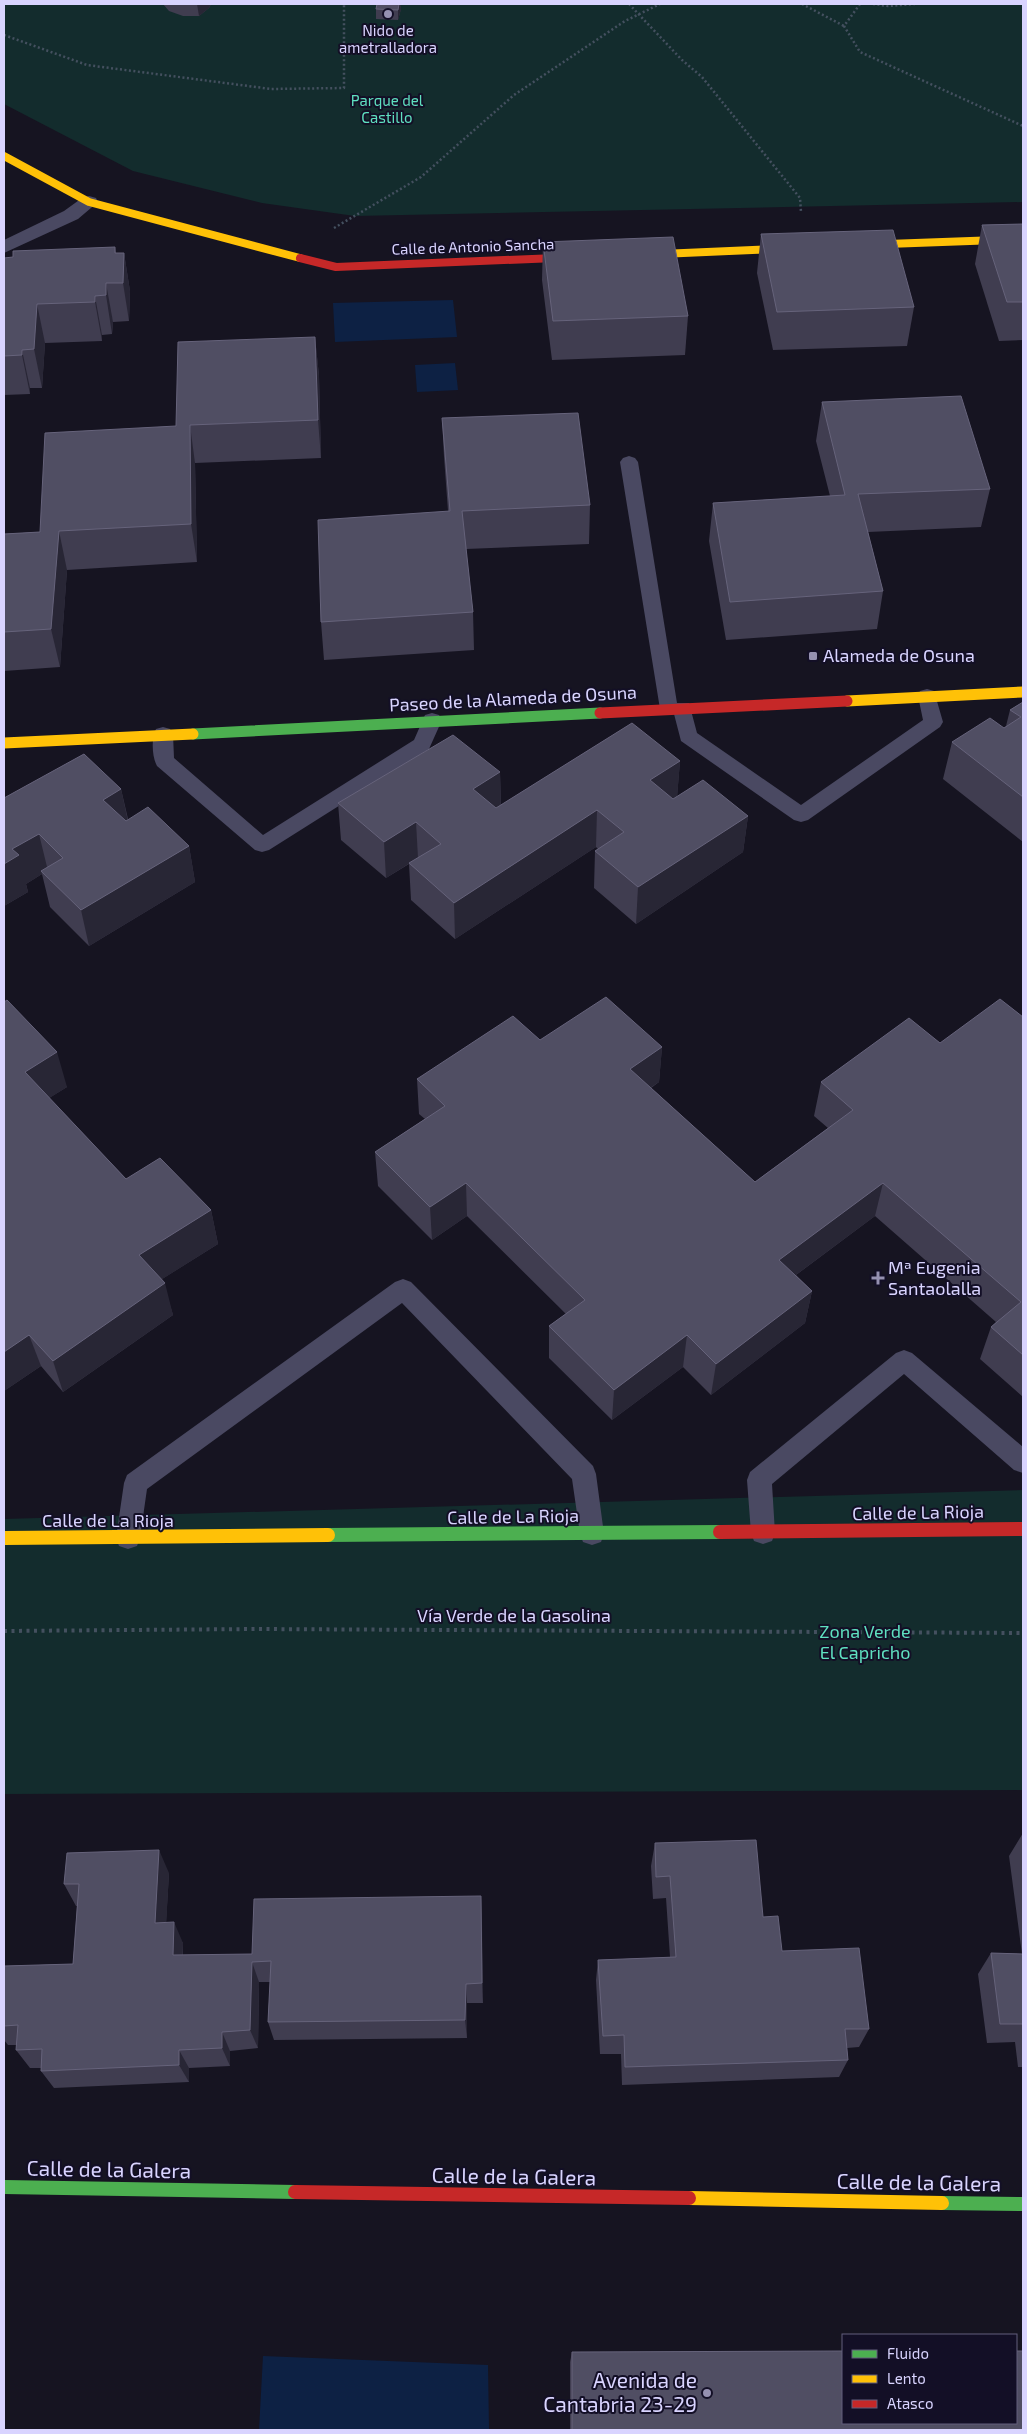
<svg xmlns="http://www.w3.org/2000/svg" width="1027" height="2434" font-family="'Exo 2',sans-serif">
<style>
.green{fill:#132c2d}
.water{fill:#0d2144}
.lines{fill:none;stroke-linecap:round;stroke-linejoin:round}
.path-far1{stroke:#44505f;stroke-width:2.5;stroke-dasharray:2 2.5;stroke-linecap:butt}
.path{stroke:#44505f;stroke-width:4;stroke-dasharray:3 4.5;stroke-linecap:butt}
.lane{fill:#4a4962;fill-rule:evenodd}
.street{fill:#4a4962;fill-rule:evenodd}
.fast-far1{stroke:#4caf50;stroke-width:11}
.fast{stroke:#4caf50;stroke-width:14}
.slow-far2{stroke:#ffc107;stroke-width:8}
.slow-far1{stroke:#ffc107;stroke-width:11}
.slow{stroke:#ffc107;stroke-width:14}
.jam-far2{stroke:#c62828;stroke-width:8}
.jam-far1{stroke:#c62828;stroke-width:11}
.jam{stroke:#c62828;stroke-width:14}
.wall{fill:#403d50}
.shaded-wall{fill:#282635}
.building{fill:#504e63;stroke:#66637b}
.poi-dot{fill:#9591b1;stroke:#130f26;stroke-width:2}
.labels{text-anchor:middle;stroke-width:4;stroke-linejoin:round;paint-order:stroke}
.far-poi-label{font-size:15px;fill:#d9d4ff;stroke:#130f26}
.far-park-label{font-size:15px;fill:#5fe0c0;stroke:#130f26}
.far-street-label{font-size:15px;fill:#d9d4ff;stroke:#130f26}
.poi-label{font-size:18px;fill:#d9d4ff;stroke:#130f26;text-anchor:start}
.street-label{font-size:18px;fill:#d9d4ff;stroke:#130f26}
.park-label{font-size:18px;fill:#5fe0c0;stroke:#130f26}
.near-street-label{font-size:21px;fill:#d9d4ff;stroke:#130f26}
.near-poi-label{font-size:21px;fill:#d9d4ff;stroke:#130f26;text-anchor:end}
</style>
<rect width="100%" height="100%" fill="#161421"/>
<g class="green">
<path d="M 4,4 L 1023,4 L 1023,202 L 355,216 L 262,203 L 133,171 L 4,104 Z"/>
<path d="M 1023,1490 L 1023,1790 L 4,1794 L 4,1519 Z"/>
</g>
<g class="water">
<path d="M 453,300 L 457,337 L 335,342 L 333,303 Z"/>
<path d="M 455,363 L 458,390 L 417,392 L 415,365 Z"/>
<path d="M 263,2356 L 488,2365 L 489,2430 L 259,2430 Z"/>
</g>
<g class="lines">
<g class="path-far1">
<path d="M 629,4 L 682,60 L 702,77 L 800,198 L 801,212"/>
<path d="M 802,4 L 844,26"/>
<path d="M 860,4 L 844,26 L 860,52 L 1023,126"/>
<path d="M 873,4 L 888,6 L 915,4"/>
<path d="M 4,35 L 87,65 L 271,89 L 344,88 L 344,4"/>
<path d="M 334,228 L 421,177 L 514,95 L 625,21 L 660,4"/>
</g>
<path class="path" d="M 4,1631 L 256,1629 L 1023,1633"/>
<g class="lane">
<path d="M 629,456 L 635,458 L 638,462 L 677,703 L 689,703 L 697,733 L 801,805 L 923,720 L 918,696 L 920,691 L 927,689 L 934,691 L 943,722 L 940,727 L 808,820 L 801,822 L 794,820 L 681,741 L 674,714 L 662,714 L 660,709 L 620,462 L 623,458 Z"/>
<path d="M 432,713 L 439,715 L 442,720 L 429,749 L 269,850 L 262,852 L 255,850 L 157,766 C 152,757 151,738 156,729 L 163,727 L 170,729 L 173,734 L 174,758 L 263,835 L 414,740 L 425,715 Z"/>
<path d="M 403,1279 L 411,1282 L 593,1466 L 596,1474 L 604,1534 L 601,1542 L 592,1545 L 583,1542 L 580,1534 L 572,1479 L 402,1303 L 147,1489 L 140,1538 L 137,1546 L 128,1549 L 119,1546 L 116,1538 L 124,1483 L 127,1475 L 395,1282 Z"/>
<path d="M 904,1350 L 912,1353 L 1023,1447 L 1023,1473 L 1014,1470 L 904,1374 L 772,1484 L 775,1533 L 772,1541 L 763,1544 L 754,1541 L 751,1533 L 747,1480 L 750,1472 L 896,1353 Z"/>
</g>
<path class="street" d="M 89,196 L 96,198 L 98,202 L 78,219 L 4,253 L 4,240 L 64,211 L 82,198 Z"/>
<path class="fast-far1" d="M 193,734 L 600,713"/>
<g class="fast">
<path d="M 328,1535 L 720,1532"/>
<path d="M 4,2187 L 295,2192"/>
<path d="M 942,2203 L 1023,2204"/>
</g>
<g class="slow-far2">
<path d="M 4,156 L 89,202 L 300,258"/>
<path d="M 860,245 L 1023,239"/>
<path d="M 638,255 L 797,248"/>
</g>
<g class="slow-far1">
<path d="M 847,701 L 1023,692"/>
<path d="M 4,743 L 193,734"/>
</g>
<g class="slow">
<path d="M 4,1538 L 328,1535"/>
<path d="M 689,2198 L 942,2203"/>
</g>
<path class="jam-far2" d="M 300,258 L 336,267 L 580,257"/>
<path class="jam-far1" d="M 600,713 L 847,701"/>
<g class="jam">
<path d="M 720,1532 L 1023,1529"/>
<path d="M 295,2192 L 689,2198"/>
</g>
</g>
<g class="wall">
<path d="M 163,4 L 211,4 L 209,8 L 199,16 L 183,16 L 169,11 Z"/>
<path d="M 377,4 L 400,4 L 401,9 L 398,20 L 376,19 L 376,9 Z"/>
<path d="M 1023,224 L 1023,340 L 999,341 L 975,264 L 982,225 Z"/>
<path d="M 761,234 L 914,307 L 907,346 L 773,350 L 757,273 Z"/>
<path d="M 543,242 L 688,316 L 685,355 L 552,360 L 542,280 Z"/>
<path d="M 115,247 L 116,253 L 124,253 L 130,291 L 129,321 L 113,322 L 112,334 L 102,335 L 102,341 L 45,343 L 42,388 L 30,388 L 30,394 L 4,395 L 4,258 Z"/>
<path d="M 315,337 L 319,376 L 321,458 L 195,463 L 197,562 L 67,570 L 60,667 L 4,671 L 4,534 L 40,532 L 176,426 Z"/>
<path d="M 822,402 L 990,489 L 981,527 L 868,532 L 883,591 L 877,629 L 726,640 L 709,541 L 713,503 L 830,496 L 816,441 Z"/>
<path d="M 442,418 L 590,505 L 589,544 L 466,549 L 473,612 L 474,650 L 324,660 L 321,622 L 448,511 L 444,457 Z"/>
<path d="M 1023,702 L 1023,842 L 943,779 L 952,742 L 1004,728 L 1006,726 L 1010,710 Z"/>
<path d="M 680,761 L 677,797 L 748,816 L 743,852 L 636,924 L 594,888 L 595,851 L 598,849 L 596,847 L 455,939 L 411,900 L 409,864 L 386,878 L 341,840 L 338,803 L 500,772 L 501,805 Z"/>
<path d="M 121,789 L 128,819 L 189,846 L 195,882 L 89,946 L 50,907 L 42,874 L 26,884 L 28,892 L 4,906 L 4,798 Z"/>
<path d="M 4,1002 L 67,1087 L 49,1098 L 126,1179 L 211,1210 L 218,1244 L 162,1279 L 173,1315 L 63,1392 L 41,1366 L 4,1391 Z"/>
<path d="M 1023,1017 L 1023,1397 L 980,1359 L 991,1327 L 996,1322 L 875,1216 L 796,1275 L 812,1291 L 805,1323 L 711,1395 L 683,1367 L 612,1420 L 549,1358 L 549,1326 L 566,1314 L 467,1216 L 432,1240 L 378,1186 L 375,1152 L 425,1119 L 419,1114 L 417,1079 L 540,1040 L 662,1047 L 659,1082 L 651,1088 L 755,1182 L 828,1128 L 814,1116 L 821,1082 Z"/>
<path d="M 1023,1833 L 1023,2067 L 1018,2067 L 1015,2042 L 987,2043 L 978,1974 L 991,1953 L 1022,1954 L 1009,1856 Z"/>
<path d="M 655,1843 L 763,1917 L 782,1951 L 869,2029 L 859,2047 L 847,2048 L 848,2060 L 839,2077 L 622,2085 L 621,2054 L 600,2054 L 596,1980 L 598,1960 L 670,1957 L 666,1898 L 653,1899 L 651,1866 Z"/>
<path d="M 169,1873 L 166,1923 L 183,1943 L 183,1955 L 252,1954 L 481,1896 L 483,2003 L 467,2003 L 467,2038 L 274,2040 L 268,2022 L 270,1982 L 259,1982 L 258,2048 L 230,2051 L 230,2066 L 189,2068 L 189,2082 L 54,2088 L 41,2071 L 41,2068 L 30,2068 L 16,2050 L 17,2045 L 8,2045 L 4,2040 L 4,1966 L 73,1964 L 77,1906 L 76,1906 L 64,1884 Z"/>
<path d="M 572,2352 L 1023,2430 L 570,2430 L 570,2362 Z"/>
</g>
<g class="shaded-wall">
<path d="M 197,4 L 211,4 L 209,8 L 199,16 Z"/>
<path d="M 399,4 L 400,4 L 401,9 L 398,20 L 398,10 Z"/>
<path d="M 124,253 L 130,291 L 129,321 L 123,283 Z"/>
<path d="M 106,283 L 113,322 L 112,334 L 106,295 Z"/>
<path d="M 95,296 L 102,335 L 102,341 L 95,302 Z"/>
<path d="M 37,304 L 45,343 L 42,388 L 34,349 Z"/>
<path d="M 315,337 L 319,376 L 321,458 L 318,420 Z"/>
<path d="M 22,350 L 30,388 L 30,394 L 22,355 Z"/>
<path d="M 190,425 L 195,463 L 197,562 L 191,524 Z"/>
<path d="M 59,531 L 67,570 L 60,667 L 51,629 Z"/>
<path d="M 680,761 L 677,798 L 647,818 L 650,780 Z"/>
<path d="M 500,772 L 501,810 L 474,826 L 473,789 Z"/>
<path d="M 121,789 L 129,826 L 103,800 Z"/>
<path d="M 597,810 L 596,847 L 455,939 L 454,903 Z"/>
<path d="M 748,816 L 743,852 L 636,924 L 638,887 Z"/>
<path d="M 416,822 L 418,858 L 386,878 L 384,842 Z"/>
<path d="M 39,834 L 48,871 L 41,871 L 42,874 L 26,884 L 28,892 L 4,906 L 4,864 L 12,849 Z"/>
<path d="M 189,846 L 195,882 L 89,946 L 81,910 Z"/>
<path d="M 662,1047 L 659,1082 L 627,1103 L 630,1069 Z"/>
<path d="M 57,1052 L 67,1087 L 35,1107 L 25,1072 Z"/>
<path d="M 466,1183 L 467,1216 L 432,1240 L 430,1207 Z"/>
<path d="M 883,1183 L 875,1216 L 773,1292 L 779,1260 Z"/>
<path d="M 211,1210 L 218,1244 L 148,1288 L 139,1255 Z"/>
<path d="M 165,1283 L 173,1315 L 63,1392 L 53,1361 Z"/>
<path d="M 812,1291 L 805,1323 L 711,1395 L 716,1364 Z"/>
<path d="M 29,1335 L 41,1366 L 4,1391 L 4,1352 Z"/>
<path d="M 687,1335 L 683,1367 L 612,1420 L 614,1390 Z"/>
<path d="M 159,1850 L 169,1873 L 165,1944 L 155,1923 Z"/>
<path d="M 481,1896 L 482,1918 L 483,2003 L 482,1983 Z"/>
<path d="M 174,1922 L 183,1943 L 182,1976 L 173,1955 Z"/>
<path d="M 252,1962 L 259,1982 L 258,2048 L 250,2030 Z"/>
<path d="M 466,1984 L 467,2003 L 467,2038 L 465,2020 Z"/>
<path d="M 222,2032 L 230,2051 L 230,2066 L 222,2048 Z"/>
<path d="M 179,2050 L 189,2068 L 189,2082 L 179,2065 Z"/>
</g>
<g class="building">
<path d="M 377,4 L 399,4 L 398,10 L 376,9 Z"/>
<path d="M 1023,224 L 1023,302 L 1007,302 L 982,225 Z"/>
<path d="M 893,230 L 914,307 L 777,312 L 761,234 Z"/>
<path d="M 673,237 L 688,316 L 553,321 L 543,242 Z"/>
<path d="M 115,247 L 115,253 L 124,253 L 123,283 L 106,283 L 106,295 L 95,296 L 95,302 L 37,304 L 34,349 L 22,350 L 22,355 L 4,356 L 4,258 L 13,257 L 13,251 Z"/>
<path d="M 315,337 L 318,420 L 190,425 L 191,524 L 59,531 L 51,629 L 4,632 L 4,534 L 40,532 L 45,433 L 176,426 L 178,342 Z"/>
<path d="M 961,396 L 990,489 L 858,494 L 883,591 L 730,602 L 713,503 L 845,495 L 822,402 Z"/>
<path d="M 578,413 L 590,505 L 462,511 L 473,612 L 321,622 L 318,520 L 450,511 L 442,418 Z"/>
<path d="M 1023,702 L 1023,797 L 952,742 L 990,718 L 1004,728 L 1021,717 L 1010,710 Z"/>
<path d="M 632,723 L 680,761 L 650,780 L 673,799 L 703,780 L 748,816 L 638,887 L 595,851 L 624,832 L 597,810 L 454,903 L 409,863 L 441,844 L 416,822 L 384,842 L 338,803 L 453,735 L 500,772 L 473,789 L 496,808 Z"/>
<path d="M 84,754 L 121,789 L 103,800 L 126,821 L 148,807 L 189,846 L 81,910 L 41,871 L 63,858 L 39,834 L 12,849 L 19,855 L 4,864 L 4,798 Z"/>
<path d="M 606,997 L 662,1047 L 630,1069 L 755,1182 L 853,1110 L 821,1082 L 909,1018 L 940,1043 L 1000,999 L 1023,1017 L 1023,1355 L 991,1327 L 1021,1302 L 883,1183 L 779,1260 L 812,1291 L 716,1364 L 687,1335 L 614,1390 L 549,1326 L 585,1300 L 466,1183 L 430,1207 L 375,1152 L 445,1106 L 417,1079 L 513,1016 L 540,1040 Z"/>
<path d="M 7,1000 L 57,1052 L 25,1072 L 126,1179 L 160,1158 L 211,1210 L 139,1255 L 165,1283 L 53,1361 L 29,1335 L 4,1352 L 4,1002 Z"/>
<path d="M 756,1840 L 763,1917 L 778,1916 L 782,1951 L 859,1948 L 869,2029 L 845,2029 L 848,2060 L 625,2067 L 624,2035 L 603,2036 L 598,1960 L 676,1957 L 670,1876 L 656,1877 L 655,1843 Z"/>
<path d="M 159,1850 L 155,1923 L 174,1922 L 173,1955 L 252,1954 L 254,1899 L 481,1896 L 482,1983 L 466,1984 L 465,2020 L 268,2022 L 271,1961 L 252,1962 L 250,2030 L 222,2032 L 222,2048 L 179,2050 L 179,2065 L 41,2071 L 42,2049 L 16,2050 L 18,2025 L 4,2026 L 4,1966 L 73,1964 L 79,1884 L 64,1884 L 67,1853 Z"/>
<path d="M 991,1953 L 1023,1954 L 1023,2024 L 1000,2024 Z"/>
<path d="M 843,2351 L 843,2423 L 1016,2423 L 1016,2351 L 1023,2351 L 1023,2430 L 572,2430 L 572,2352 Z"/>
</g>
<g class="poi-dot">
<circle cx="388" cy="14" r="5"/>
<rect x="808" y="651" width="10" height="10" rx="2.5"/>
<path d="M875.5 1270.5h5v5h5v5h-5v5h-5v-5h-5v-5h5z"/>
<circle cx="707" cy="2393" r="5"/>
</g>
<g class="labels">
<g class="far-poi-label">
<text x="388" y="36">Nido de<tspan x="388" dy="17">ametralladora</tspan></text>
</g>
<g class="far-park-label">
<text x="387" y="106">Parque del<tspan x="387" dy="17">Castillo</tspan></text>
</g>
<g class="far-street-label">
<text transform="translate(473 247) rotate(-2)" y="5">Calle de Antonio Sancha</text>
</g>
<g class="poi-label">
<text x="823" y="662">Alameda de Osuna</text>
<text x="888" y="1274">Mª Eugenia<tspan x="888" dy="21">Santaolalla</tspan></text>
</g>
<g class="street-label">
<text transform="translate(513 699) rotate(-3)" y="6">Paseo de la Alameda de Osuna</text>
<text transform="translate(918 1513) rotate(-1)" y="6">Calle de La Rioja</text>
<text transform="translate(513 1517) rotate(-1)" y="6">Calle de La Rioja</text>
<text x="108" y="1527">Calle de La Rioja</text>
<text x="514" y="1622">Vía Verde de la Gasolina</text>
</g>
<g class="park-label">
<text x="865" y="1638">Zona Verde<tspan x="865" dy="21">El Capricho</tspan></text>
</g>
<g class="near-street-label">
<text transform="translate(109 2170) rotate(1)" y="7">Calle de la Galera</text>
<text transform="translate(514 2177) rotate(1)" y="7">Calle de la Galera</text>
<text transform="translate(919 2183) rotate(1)" y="7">Calle de la Galera</text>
</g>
<g class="near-poi-label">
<text x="697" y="2388">Avenida de<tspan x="697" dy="24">Cantabria 23-29</tspan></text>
</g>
</g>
<rect width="1027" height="2434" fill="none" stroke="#d9d4ff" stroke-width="10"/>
<rect x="842" y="2334" width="175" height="90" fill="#130f26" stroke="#625e7d"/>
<rect x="852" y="2350" width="25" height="8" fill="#4caf50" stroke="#625e7d"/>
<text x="887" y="2359" font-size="15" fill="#d9d4ff">Fluido</text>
<rect x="852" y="2375" width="25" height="8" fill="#ffc107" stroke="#625e7d"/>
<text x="887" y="2384" font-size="15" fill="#d9d4ff">Lento</text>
<rect x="852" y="2400" width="25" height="8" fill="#c62828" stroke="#625e7d"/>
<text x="887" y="2409" font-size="15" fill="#d9d4ff">Atasco</text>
</svg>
